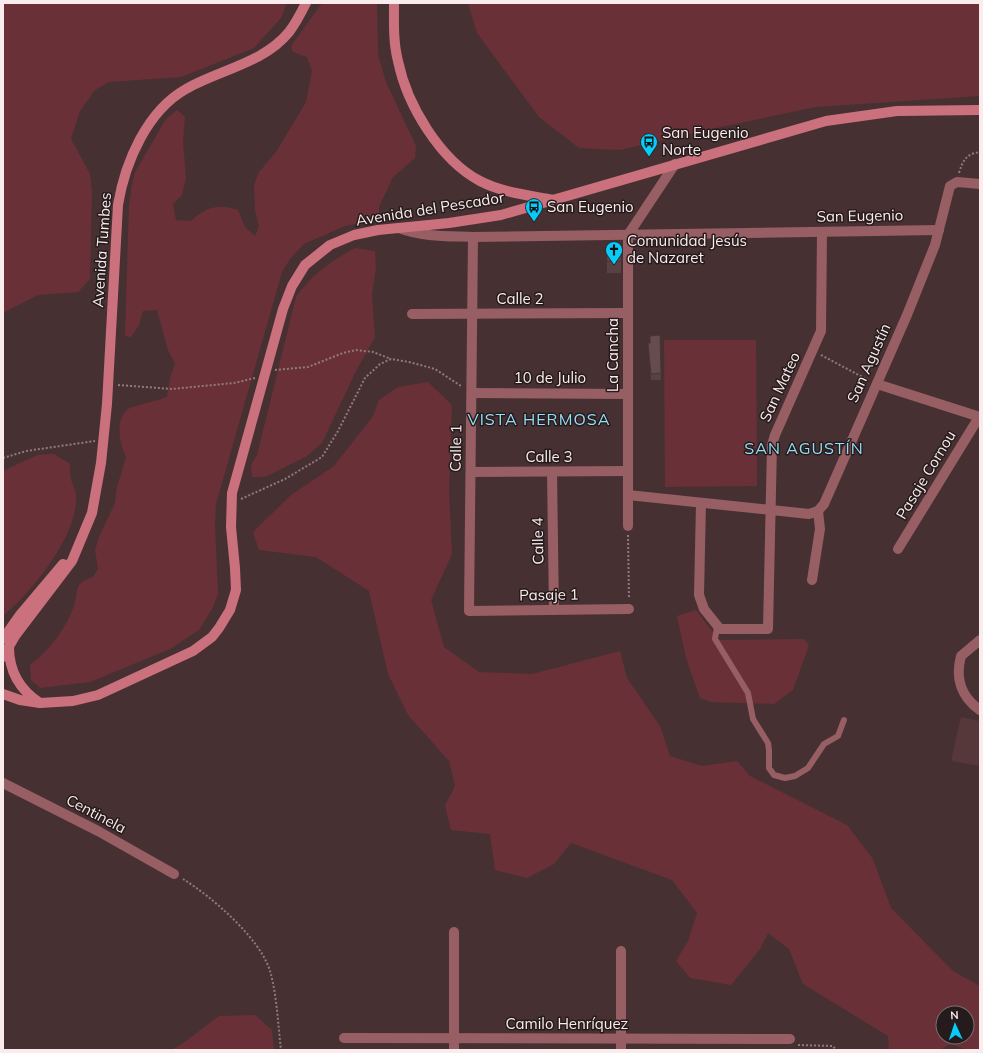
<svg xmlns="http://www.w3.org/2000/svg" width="983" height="1053" font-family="Mulish,sans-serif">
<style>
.built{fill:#56373a}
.green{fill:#693038;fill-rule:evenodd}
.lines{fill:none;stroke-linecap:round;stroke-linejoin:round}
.path{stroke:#8f7b7d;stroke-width:2;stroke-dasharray:2 2;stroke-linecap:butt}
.lane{stroke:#975e64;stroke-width:6}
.street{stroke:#975e64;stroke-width:10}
.secondary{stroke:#cb717d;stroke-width:10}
.wall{fill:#584143}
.building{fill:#664c4e;stroke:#473537}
.labels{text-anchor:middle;stroke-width:3;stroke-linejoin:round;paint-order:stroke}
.poi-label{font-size:15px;fill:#faebec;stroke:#261b1c;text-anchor:start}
.street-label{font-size:15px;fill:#faebec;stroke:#261b1c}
.neighbourhood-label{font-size:16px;letter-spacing:1px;fill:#95ddf6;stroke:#261b1c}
</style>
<rect width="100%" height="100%" fill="#473032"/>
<path class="built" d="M 961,717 L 980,721 L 980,766 L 951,761 Z"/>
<g class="green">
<path d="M 3,3 L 287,3 L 281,18 L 254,48 L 181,77 L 109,82 L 95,90 L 80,111 L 71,139 L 90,174 L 92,192 L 90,279 L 78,292 L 38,295 L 3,313 Z"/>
<path d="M 322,3 L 377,3 L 378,55 L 386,82 L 416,146 L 415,158 L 393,177 L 379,207 L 379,216 L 370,221 L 345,226 L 304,244 L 290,259 L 282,272 L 216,504 L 215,525 L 218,594 L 212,609 L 199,630 L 170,649 L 90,682 L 40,688 L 31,680 L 30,665 C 50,650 65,630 74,606 C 76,600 76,593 78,587 C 81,581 87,579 93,577 L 98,569 L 95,550 L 99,537 L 115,503 L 117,487 L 126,457 C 120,444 114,420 128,409 C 133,406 159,400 167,397 L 170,378 L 175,364 L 168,350 L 157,310 L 143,311 L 139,325 L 131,337 L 125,336 L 129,206 L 132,184 L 135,172 L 166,119 L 177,110 L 185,117 L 183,142 L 186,178 L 182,195 L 173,204 L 176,220 L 191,221 C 205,207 219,203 238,210 L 245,227 L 255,236 L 259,226 L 255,210 L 254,185 L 259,172 L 276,152 L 306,102 L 312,71 L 307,57 L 293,52 L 291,46 Z"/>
<path d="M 468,3 L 980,3 L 980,96 L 816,107 L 716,128 L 620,150 L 579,148 L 539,117 L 477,33 Z"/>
<path d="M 355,248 L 375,251 L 376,268 L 372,295 L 375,337 L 356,371 L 322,443 L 307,456 L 265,477 L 252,477 L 251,465 L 257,455 L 296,297 C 313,273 330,262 355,248 Z"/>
<path d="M 664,340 L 756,340 L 757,486 L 665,487 Z"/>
<path d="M 428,382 L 452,405 L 449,491 L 452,554 L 431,600 L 444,647 L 479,672 L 532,674 L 620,651 L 627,678 L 660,726 L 670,756 L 702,766 L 737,761 L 750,776 L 847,825 L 873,859 L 891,908 L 953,971 L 980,986 L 980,1050 L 968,1050 L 951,1044 L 940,1050 L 889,1050 L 888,1036 L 803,984 L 789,949 L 768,933 L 760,949 L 731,985 L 690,978 L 676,961 L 688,941 L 697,913 L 672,880 L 571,843 L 554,864 L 527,878 L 495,870 L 490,834 L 451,830 L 445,805 L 455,786 L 449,761 L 408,715 L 388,674 L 369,591 L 316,557 L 259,550 L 253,532 L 291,495 L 334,466 L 373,416 L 379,400 L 398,387 ZM 943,1013 L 967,1013 L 967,1037 L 943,1037 Z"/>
<path d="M 54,454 L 70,464 C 70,469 70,474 71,479 C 72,484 75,489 76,493 C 80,534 32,591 3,616 L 3,471 L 37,455 Z"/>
<path d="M 696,610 L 719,640 L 804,639 L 809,645 L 793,690 L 774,704 L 711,702 L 700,698 L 686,658 L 677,616 Z"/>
<path d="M 255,1015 L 272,1030 L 274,1050 L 171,1050 L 182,1044 L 219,1016 Z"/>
</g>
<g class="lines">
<g class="path">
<path d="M 959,173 C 963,160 966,154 980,152"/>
<path d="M 821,355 L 868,380"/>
<path d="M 275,370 L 308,367 L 343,353 L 356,350 L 373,352 L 391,359"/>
<path d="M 118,385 L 172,389 L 234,383 L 255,378"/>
<path d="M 3,458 L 26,451 L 95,441"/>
<path d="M 241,499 L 285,479 L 322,457 L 338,431 L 365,378 L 380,364 L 391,359 L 409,362 L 435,369 L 461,386"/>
<path d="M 628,535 L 629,599"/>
<path d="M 183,879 C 212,897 260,938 270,971 C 277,995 278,1025 281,1050"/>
<path d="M 798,1045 L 833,1046 L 836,1050"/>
</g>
<path class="lane" d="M 717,627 L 715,639 L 748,693 L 753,719 L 768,743 L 769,750 L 769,768 L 774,775 L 785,778 L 795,776 L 808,768 L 824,744 L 838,736 L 844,720"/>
<g class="street">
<path d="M 399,228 C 423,237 447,236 473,237 L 939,230"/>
<path d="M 473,237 L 469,611 L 629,609"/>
<path d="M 412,314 L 628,313"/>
<path d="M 877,384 L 980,417"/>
<path d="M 472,393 L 628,394"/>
<path d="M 471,472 L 628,471"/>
<path d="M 552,472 L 554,610"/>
<path d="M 628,495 L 809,514 L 818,511 L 824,504 L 907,315 L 935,245 L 950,186 L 957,182 L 980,184"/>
<path d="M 701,503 L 699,595 L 704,609 L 720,629 L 768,629 L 772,445 L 775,435 L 821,331 L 822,232"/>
<path d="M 628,526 L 628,235 L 675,164"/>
<path d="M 898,549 L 979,417"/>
<path d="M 812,580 L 820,529 L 818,511"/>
<path d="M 980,640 L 961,656 C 955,678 961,697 980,710"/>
<path d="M 3,783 L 98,831 L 174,874"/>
<path d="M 454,932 L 454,1050"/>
<path d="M 344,1038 L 790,1039"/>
<path d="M 621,1050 L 621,951"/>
</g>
<g class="secondary">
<path d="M 394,3 C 394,22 393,42 398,61 C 407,105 440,160 480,181 C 503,193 529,195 554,200"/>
<path d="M 3,639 L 20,615 L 63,564"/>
<path d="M 9,647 C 9,671 20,690 40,703"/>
<path d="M 3,657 L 15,636 L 72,561 L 92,513 L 101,463 L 107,404 L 118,205 C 125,162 147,111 186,89 C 219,70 264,63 289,32 C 296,23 301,13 306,3"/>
<path d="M 3,694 L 20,700 L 40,703 L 73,701 L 98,695 L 193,651 L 212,637 L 219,628 L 230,610 L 236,590 L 235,568 L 231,527 L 232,493 L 283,309 L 292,286 L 305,265 L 330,245 L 354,235 L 378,230 L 449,223 L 501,215 L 826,121 L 897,111 L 980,110"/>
</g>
</g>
<g class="wall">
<path d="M 607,246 L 621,261 L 621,273 L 607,273 Z"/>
<path d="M 660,335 L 661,380 L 651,380 L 648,343 L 650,343 Z"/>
</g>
<g class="building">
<rect x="607" y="246" width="14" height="15"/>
<path d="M 660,335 L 661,373 L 651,374 L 648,343 L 650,343 L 650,336 Z"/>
</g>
<defs>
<g id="bus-pin" transform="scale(0.9)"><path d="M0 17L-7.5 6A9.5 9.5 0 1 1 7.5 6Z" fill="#07cbf9" stroke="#261b1c"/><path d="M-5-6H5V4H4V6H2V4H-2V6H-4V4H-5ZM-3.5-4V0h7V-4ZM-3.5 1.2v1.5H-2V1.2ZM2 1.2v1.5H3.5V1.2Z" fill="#111"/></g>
<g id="church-pin" transform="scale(0.9)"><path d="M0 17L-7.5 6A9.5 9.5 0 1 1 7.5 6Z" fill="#07cbf9" stroke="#261b1c"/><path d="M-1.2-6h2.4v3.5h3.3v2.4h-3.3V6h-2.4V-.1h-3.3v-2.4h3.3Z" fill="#111"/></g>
</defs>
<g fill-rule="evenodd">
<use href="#bus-pin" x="649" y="142"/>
<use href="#bus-pin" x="534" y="207"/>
<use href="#church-pin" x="614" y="250"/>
</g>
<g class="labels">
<g class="poi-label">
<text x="662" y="138">San Eugenio<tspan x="662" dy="17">Norte</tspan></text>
<text x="547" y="212">San Eugenio</text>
<text x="627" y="246">Comunidad Jesús<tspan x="627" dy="17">de Nazaret</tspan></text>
</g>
<g class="street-label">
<text transform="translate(430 209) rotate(-9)" y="5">Avenida del Pescador</text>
<text transform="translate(860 216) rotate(-1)" y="5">San Eugenio</text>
<text transform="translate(102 250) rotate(-86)" y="5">Avenida Tumbes</text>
<text x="520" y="304">Calle 2</text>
<text transform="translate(613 355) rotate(-90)" y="5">La Cancha</text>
<text transform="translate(869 363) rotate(-66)" y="5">San Agustín</text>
<text x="550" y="383">10 de Julio</text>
<text transform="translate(780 387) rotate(-65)" y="5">San Mateo</text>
<text transform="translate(456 448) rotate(-89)" y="5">Calle 1</text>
<text x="549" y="462">Calle 3</text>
<text transform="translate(926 475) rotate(-59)" y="5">Pasaje Cornou</text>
<text transform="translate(538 541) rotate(-91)" y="5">Calle 4</text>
<text transform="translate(549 595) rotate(-1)" y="5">Pasaje 1</text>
<text transform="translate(96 814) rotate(28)" y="5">Centinela</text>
<text x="567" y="1029">Camilo Henríquez</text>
</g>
<g class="neighbourhood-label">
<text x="539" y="425">VISTA HERMOSA</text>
<text x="804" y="454">SAN AGUSTÍN</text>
</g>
</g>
<rect width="983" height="1053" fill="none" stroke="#faebec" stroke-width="8"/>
<g transform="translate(955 1025) rotate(357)"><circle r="19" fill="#261b1c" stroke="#7b6e6f"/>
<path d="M0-3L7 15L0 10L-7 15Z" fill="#07cbf9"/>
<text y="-6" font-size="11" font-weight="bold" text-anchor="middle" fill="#faebec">N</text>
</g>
</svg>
